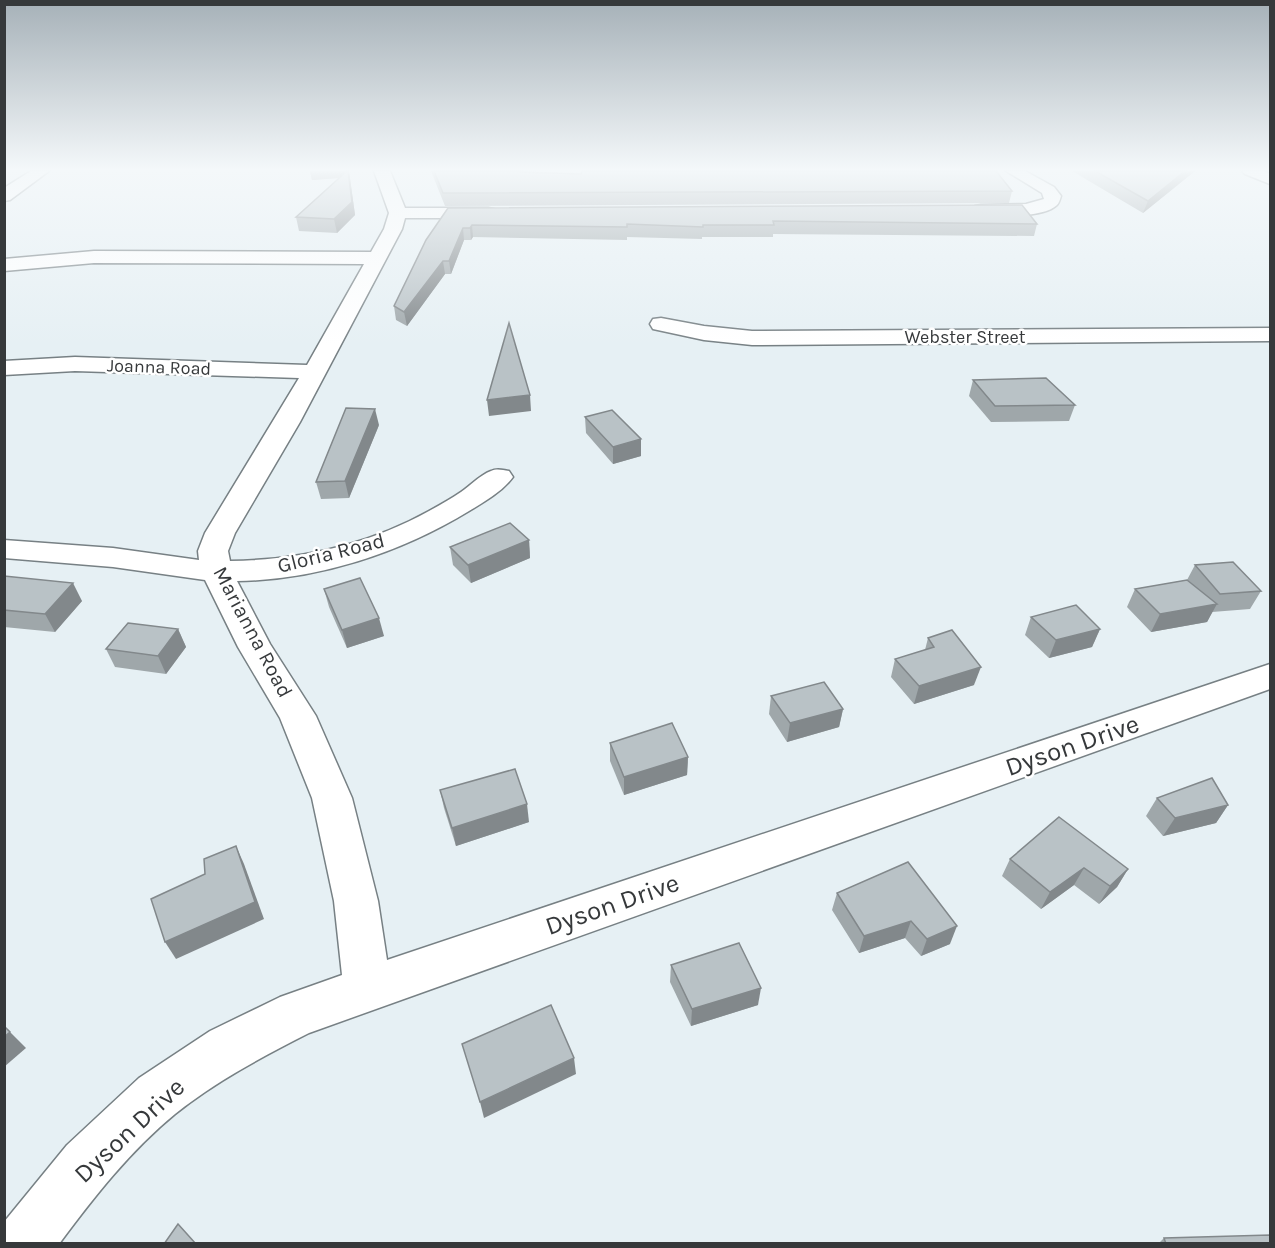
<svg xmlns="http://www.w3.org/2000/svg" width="1275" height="1248" font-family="Karla,sans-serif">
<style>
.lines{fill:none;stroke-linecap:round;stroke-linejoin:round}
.minor-casing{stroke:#778084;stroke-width:3}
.minor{fill:#fff;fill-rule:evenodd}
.wall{fill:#9fa7aa}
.shaded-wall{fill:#82888b}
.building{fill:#b9c2c6;stroke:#82888b;stroke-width:1.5}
.labels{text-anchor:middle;stroke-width:5;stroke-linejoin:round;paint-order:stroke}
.far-street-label{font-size:18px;fill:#36393b;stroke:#fff}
.street-label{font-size:21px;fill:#36393b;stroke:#fff}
.near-street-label{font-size:26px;fill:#36393b;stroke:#fff}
</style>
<rect width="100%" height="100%" fill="#e6f0f4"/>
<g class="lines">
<g class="minor-casing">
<g id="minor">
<path d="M 31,171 L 49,171 L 10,200 L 4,201 L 4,188 Z"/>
<path d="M 374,171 L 390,171 L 405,208 L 488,208 L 494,209 L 497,213 L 494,217 L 488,218 L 405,218 L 402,229 L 300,422 L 235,533 L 228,551 L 230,561 C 299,560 368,545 429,511 C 440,505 451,499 461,492 C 470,486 480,475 491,471 C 497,468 502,470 509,471 L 513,477 C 503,491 484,502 469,511 C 400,553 318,580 237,581 L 270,644 L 316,716 L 352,798 L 378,901 L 387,960 L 1270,664 L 1270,689 L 309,1033 C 262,1057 216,1081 175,1114 C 130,1151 94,1197 59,1244 L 4,1244 L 4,1222 L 67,1145 L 139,1078 L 210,1031 L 280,997 L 342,975 L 334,901 L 312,798 L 280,718 L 238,647 L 205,580 L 113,567 L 4,558 L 4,540 L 113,548 L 199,560 L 198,551 L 205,533 L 299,378 L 75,371 L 4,375 L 4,361 L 75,357 L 307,365 L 364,264 L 94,263 L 4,271 L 4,259 L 94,251 L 371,252 L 384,229 L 389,213 Z"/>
<path d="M 1006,171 L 1025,171 L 1054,187 L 1061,196 C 1060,199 1059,203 1057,205 C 1044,218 992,218 975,214 L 972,210 L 975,206 L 981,205 L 1026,204 L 1044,199 L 1042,193 Z"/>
<path d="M 1242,171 L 1264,171 L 1270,174 L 1270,184 L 1245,174 Z"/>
<path d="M 661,318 L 704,326 L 752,331 L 1270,328 L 1270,341 L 752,345 L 704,340 L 653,329 L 650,324 L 653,319 Z"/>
</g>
</g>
<use href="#minor" class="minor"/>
</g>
<g class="wall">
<path d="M 310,171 L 349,171 L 355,215 L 337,233 L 299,231 L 296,217 L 340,178 L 312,180 Z"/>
<path d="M 431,171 L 527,171 L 527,173 L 1012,191 L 1009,203 L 445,206 Z"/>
<path d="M 1072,171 L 1195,171 L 1143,213 Z"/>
<path d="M 448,208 L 1037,224 L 1034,236 L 773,234 L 773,237 L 702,237 L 702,239 L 627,237 L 627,240 L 473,237 L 471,240 L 464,240 L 451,274 L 445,274 L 407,326 L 396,320 L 394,306 Z"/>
<path d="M 973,380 L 1075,405 L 1069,421 L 991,422 L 969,396 Z"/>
<path d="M 585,417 L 641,439 L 641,456 L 613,464 L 586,433 Z"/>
<path d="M 379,425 L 349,498 L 321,499 L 316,482 Z"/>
<path d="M 529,540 L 530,558 L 471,583 L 453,565 L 450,547 Z"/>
<path d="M 1195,565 L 1261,591 L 1250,609 L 1212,612 L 1207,622 L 1151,632 L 1127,607 L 1135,589 L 1187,580 Z"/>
<path d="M 4,576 L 82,601 L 55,632 L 4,627 Z"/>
<path d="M 324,589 L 384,636 L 347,648 L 329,607 Z"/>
<path d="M 1031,617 L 1100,629 L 1092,647 L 1049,658 L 1025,635 Z"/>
<path d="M 178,629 L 186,647 L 166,674 L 115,667 L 106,649 Z"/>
<path d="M 928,638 L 974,685 L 914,704 L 891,677 L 895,659 L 925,650 Z"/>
<path d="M 771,696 L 843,709 L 839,727 L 787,742 L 769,714 Z"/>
<path d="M 610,743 L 688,757 L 687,775 L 624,795 L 610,761 Z"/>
<path d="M 440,790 L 529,822 L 456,846 L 444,808 Z"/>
<path d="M 1157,798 L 1228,805 L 1216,823 L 1163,836 L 1146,816 Z"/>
<path d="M 1010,859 L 1128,869 L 1117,887 L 1099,904 L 1074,885 L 1041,909 L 1002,876 Z"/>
<path d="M 908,862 L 950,944 L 921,956 L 905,938 L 859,953 L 832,910 L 837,893 Z"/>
<path d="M 671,965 L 758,1005 L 691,1026 L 670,982 Z"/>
<path d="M 1164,1238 L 1270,1244 L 1158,1244 Z"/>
</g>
<g class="shaded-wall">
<path d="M 310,171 L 349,171 L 355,215 L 337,233 L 334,219 L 349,177 L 312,180 Z"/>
<path d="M 1185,171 L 1195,171 L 1143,213 L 1148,201 Z"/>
<path d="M 472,225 L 473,237 L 471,240 L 470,228 Z"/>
<path d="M 463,228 L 464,240 L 451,274 L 449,261 Z"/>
<path d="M 443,261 L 445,274 L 407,326 L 404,312 Z"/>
<path d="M 530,395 L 531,411 L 489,416 L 487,400 Z"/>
<path d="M 375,409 L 379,425 L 349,498 L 345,481 Z"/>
<path d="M 641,439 L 641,456 L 613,464 L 613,447 Z"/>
<path d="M 529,540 L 530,558 L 471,583 L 468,565 Z"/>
<path d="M 73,583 L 82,601 L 55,632 L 45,614 Z"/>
<path d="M 1217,604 L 1207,622 L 1151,632 L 1160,614 Z"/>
<path d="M 379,618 L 384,636 L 347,648 L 342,630 Z"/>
<path d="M 178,629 L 186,647 L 166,674 L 158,656 Z"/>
<path d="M 1100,629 L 1092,647 L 1049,658 L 1056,640 Z"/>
<path d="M 981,667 L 974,685 L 914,704 L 919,686 Z"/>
<path d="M 843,709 L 839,727 L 787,742 L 790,723 Z"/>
<path d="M 688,757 L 687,775 L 624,795 L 624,777 Z"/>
<path d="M 527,804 L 529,822 L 456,846 L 452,828 Z"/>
<path d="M 1228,805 L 1216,823 L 1163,836 L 1175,818 Z"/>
<path d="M 236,846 L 244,864 L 264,919 L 176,959 L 165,942 Z"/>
<path d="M 1084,868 L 1074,885 L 1041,909 L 1050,892 Z"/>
<path d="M 1128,869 L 1117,887 L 1099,904 L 1110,886 Z"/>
<path d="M 911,921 L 905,938 L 859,953 L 864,936 Z"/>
<path d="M 957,926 L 950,944 L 921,956 L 927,939 Z"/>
<path d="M 761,988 L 758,1005 L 691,1026 L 692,1009 Z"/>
<path d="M 10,1032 L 26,1048 L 4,1067 L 4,1037 Z"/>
<path d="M 574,1058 L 576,1074 L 484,1118 L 480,1102 Z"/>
</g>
<g class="building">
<path d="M 347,171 L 348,171 L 352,202 L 334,219 L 296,217 Z"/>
<path d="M 434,171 L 522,171 L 521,172 L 581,174 L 582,171 L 996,171 L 1012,191 L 443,193 Z"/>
<path d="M 1095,171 L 1185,171 L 1148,201 Z"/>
<path d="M 1022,205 L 1037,224 L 773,221 L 774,225 L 703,225 L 703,227 L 627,224 L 627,227 L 472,225 L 470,228 L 463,228 L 449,261 L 443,261 L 404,312 L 394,306 L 426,240 L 448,208 Z"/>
<path d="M 509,323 L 530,395 L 487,400 Z"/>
<path d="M 1046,378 L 1075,405 L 995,406 L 973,380 Z"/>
<path d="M 346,408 L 375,409 L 345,481 L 316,482 Z"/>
<path d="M 612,410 L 641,439 L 613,447 L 585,417 Z"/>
<path d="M 510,523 L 529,540 L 468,565 L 450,547 Z"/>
<path d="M 1233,562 L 1261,591 L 1220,594 L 1195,565 Z"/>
<path d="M 4,576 L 73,583 L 45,614 L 4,610 Z"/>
<path d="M 360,578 L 379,618 L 342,630 L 324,589 Z"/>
<path d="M 1187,580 L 1217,604 L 1160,614 L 1135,589 Z"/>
<path d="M 1076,605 L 1100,629 L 1056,640 L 1031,617 Z"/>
<path d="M 128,623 L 178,629 L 158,656 L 106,649 Z"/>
<path d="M 952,630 L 981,667 L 919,686 L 895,659 L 934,647 L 928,638 Z"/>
<path d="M 824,682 L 843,709 L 790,723 L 771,696 Z"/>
<path d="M 672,723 L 688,757 L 624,777 L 610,743 Z"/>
<path d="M 515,769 L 527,804 L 452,828 L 440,790 Z"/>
<path d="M 1212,778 L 1228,805 L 1175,818 L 1157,798 Z"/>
<path d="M 1059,817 L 1128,869 L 1110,886 L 1084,868 L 1050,892 L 1010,859 Z"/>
<path d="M 236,846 L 255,902 L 165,942 L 151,899 L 205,874 L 204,859 Z"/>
<path d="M 908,862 L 957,926 L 927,939 L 911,921 L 864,936 L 837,893 Z"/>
<path d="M 739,943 L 761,988 L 692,1009 L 671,965 Z"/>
<path d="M 551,1005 L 574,1058 L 480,1102 L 462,1044 Z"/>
<path d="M 4,1026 L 10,1032 L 4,1037 Z"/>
<path d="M 178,1224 L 196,1244 L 164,1244 Z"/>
<path d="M 1270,1235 L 1270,1244 L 1166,1244 L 1164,1238 Z"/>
</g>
<linearGradient id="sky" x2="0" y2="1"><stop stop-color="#a6b1b8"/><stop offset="0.49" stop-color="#f4f8fa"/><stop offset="1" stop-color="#f4f8fa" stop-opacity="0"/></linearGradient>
<rect width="1275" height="346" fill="url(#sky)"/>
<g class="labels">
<g class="far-street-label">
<text x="965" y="343">Webster Street</text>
<text transform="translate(159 367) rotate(2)" y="6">Joanna Road</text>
</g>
<g class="street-label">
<text transform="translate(331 553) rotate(-14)" y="7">Gloria Road</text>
<text transform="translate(253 632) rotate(62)" y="7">Marianna Road</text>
</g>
<g class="near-street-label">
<text transform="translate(1072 745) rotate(-19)" y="9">Dyson Drive</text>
<text transform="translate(612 904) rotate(-19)" y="9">Dyson Drive</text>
<text transform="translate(129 1130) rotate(-43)" y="9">Dyson Drive</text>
</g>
</g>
<rect width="1275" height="1248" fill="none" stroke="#36393b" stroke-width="12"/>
</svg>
